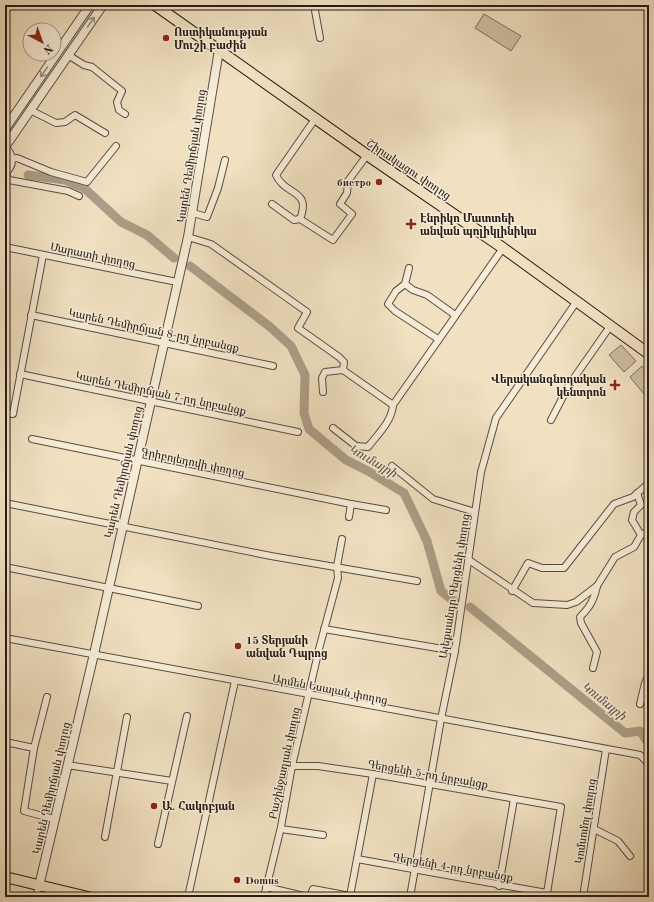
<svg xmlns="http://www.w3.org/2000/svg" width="654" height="902" font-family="'Old Standard TT','Noto Serif Armenian',serif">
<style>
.green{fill:#cfbfa4;stroke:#7b6d5e}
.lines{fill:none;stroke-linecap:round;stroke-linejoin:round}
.river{stroke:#ac9e87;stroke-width:9}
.minor-casing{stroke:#5a4c42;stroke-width:8}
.tertiary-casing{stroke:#5a4c42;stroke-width:10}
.primary-casing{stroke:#271b17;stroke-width:12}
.trunk-casing{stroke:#271b17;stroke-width:12}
.minor{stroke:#f6ecd7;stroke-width:6}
.tertiary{stroke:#f6ecd7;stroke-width:8}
.primary{stroke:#f1e1c1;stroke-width:10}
.trunk{stroke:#f1e1c1;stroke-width:10}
.oneway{stroke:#998e81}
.poi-dot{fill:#8f2418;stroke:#f6ecd7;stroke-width:1.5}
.labels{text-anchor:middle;stroke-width:3;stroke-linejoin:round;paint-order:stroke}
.poi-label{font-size:11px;font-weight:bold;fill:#271b17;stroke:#f6ecd7;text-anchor:start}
.street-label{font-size:11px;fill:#271b17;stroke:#f6ecd7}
.water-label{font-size:12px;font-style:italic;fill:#5c4f44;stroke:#f6ecd7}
</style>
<rect width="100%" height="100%" fill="#f1e1c1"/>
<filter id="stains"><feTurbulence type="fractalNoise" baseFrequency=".005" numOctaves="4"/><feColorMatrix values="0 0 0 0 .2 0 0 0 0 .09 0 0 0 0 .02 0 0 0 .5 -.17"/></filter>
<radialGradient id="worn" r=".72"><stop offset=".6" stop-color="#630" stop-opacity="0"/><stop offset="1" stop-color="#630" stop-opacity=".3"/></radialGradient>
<g class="green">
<path d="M 484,14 L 521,36 L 511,51 L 475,28 Z"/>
<path d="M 621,345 L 636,361 L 624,372 L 609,355 Z"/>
<path d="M 642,366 L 649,375 L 649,389 L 644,394 L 630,377 Z"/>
</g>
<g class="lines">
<g class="river">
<path d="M 28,175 L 65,180 L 84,188 L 121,222 L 147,235 L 174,258"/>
<path d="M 190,266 L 269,326 L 291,346 L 305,375 L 304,413 L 309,429 L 346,460 L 368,471 L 404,493 L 427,541 L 441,591 L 456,603"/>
<path d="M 470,607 L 625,733 L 640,731 L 649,744"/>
</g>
<g class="minor-casing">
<g id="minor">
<path d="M 314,5 L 320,38"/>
<path d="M 68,55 L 84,65 L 92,67 L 122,91 L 117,102 L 119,110 L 125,114"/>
<path d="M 30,110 L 56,123 L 65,122 L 75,115 L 105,133"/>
<path d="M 315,119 L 276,175 C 285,196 312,189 300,219 L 333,240 L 352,214 L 340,204 L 347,193 L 348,181 L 367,155"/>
<path d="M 11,159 L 17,158 L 51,172 L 87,182 L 116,146"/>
<path d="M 5,173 L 9,180 L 68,191 L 79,196"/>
<path d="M 272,204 L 294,220 L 300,219"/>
<path d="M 193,213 L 207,217 L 218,188 L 225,160"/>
<path d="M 188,237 L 211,244 L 307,312 L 298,328 L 339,357 L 344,362 L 343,370 L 393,405 L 503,248"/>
<path d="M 5,247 L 177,282"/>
<path d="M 409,268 L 405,284 L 396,291 L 388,304 L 395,311 L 438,339"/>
<path d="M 405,284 L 413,290 L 427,295 L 455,315"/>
<path d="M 31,315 L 273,366"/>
<path d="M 20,374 L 298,432"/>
<path d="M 323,392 L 322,378 L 325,372 L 343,370"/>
<path d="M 5,413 L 13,414 L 43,255"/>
<path d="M 551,420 L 569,385 L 611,325"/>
<path d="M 333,428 L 356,446 L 368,447 C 378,434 392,421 393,405"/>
<path d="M 32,439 L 351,504 L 386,510"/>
<path d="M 392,466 L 433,499 L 475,512"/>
<path d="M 637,493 L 641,505 L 634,512 L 632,520 L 641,535"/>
<path d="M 5,503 L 271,556 L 417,581"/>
<path d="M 349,517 L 351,504"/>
<path d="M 469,560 L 533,603 L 567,605 L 576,602 L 597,586 L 615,557 L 634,547 L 641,535 L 649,531"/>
<path d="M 5,567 L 198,606"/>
<path d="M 512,591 L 528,563 L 542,568 L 564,568 L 614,504 L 633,497 L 649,483"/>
<path d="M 324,629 L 455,651"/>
<path d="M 5,638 L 640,755 L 649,764"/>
<path d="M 593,668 L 597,652 L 581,623 L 580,617 C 590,607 594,600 597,586"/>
<path d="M 47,697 L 34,748 L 24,811 L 54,819"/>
<path d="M 640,704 L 645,683 L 649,674"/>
<path d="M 5,742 L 34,748"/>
<path d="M 67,765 L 172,781"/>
<path d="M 292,766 L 318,766 L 373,774 L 561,807 L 547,893 L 357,859"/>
<path d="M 281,829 L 323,835"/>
<path d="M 594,829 L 618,841 L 630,856"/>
<path d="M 105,837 L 127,717"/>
<path d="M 158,844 L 187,716"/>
<path d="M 499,886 L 514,799"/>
<path d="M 266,887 L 308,897"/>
<path d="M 36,897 L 39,886"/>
<path d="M 188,897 L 235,681"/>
<path d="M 264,897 L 281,827 L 292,766 L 319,649 L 338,578 L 337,566 L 342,539"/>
<path d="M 310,897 L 313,889 L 350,896 L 373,774"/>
<path d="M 410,897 L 441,719 L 455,651 L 481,472 L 496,418 L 577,301"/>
<path d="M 583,897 L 606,749"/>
</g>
</g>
<g class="tertiary-casing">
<g id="tertiary">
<path d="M 5,129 L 90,5"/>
<path d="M 5,147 L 103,5"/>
<path d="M 5,149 C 13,155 13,165 5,172"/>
<path d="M 39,886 L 94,654 L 188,237 L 219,50"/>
</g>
</g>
<g class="primary-casing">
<path id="primary" d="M 155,5 L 367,155 L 503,248 L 649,354"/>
</g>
<g class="trunk-casing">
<path id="trunk" d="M 5,877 L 88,897"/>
</g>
<use href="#minor" class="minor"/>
<use href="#tertiary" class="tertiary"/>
<use href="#primary" class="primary"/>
<use href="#trunk" class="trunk"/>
</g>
<defs><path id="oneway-shaft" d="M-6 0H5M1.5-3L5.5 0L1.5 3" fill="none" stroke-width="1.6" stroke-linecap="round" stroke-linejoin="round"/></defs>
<g class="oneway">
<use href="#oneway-shaft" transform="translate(91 22) rotate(-55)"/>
<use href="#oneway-shaft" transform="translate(44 72) rotate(124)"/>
</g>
<g class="poi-dot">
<circle cx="166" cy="38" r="4"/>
<circle cx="379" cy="182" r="4"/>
<path d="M409 218h4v4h4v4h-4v4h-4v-4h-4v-4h4z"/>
<path d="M613 379h4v4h4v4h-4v4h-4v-4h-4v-4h4z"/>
<circle cx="238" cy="646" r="4"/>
<circle cx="154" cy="806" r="4"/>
<circle cx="237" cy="880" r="4"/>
</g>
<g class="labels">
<g class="poi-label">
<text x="174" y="36">Ոստիկանության<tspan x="174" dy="13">Մուշի բաժին</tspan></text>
<text x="371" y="186" text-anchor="end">бистро</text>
<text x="420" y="222">Էնրիկո Մատտեի<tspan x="420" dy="13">անվան պոլիկլինիկա</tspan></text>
<text x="606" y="383" text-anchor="end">Վերականգնողական<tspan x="606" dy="13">կենտրոն</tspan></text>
<text x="246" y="644">15 Տերյանի<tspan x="246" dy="13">անվան Դպրոց</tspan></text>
<text x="162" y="810">Ա. Հակոբյան</text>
<text x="245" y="884">Domus</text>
</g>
<g class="street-label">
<text transform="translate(191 156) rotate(-81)" y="4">Կարեն Դեմիրճյան փողոց</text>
<text transform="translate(409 169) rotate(34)" y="4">Շիրակացու փողոց</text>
<text transform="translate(93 255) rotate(12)" y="4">Մարատի փողոց</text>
<text transform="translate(154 330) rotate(12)" y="4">Կարեն Դեմիրճյան 8-րդ նրբանցք</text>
<text transform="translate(161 393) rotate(12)" y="4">Կարեն Դեմիրճյան 7-րդ նրբանցք</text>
<text transform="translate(193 462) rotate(12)" y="4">Գրիբոյեդովի փողոց</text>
<text transform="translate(123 472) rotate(-77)" y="4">Կարեն Դեմիրճյան փողոց</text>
<text transform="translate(454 586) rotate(-81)" y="4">Ալեքսանդր Գերցենի փողոց</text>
<text transform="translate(330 689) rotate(11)" y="4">Արմեն Եսայան փողոց</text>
<text transform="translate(284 763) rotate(-78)" y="4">Բաշինջաղյան փողոց</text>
<text transform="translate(428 774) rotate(10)" y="4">Գերցենի 5-րդ նրբանցք</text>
<text transform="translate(51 788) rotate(-77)" y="4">Կարեն Դեմիրճյան փողոց</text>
<text transform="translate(585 821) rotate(-81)" y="4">Կոմսոմոլ փողոց</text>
<text transform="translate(453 867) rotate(10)" y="4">Գերցենի 4-րդ նրբանցք</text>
</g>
<g class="water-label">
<text transform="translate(373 461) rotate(30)" y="4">Կումայրի</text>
<text transform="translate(604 701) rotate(39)" y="4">Կումայրի</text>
</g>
</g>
<rect width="654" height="902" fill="none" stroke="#f1e1c1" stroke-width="20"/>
<rect x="6" y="6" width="642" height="890" fill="none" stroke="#271b17" stroke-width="2"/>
<rect x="10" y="10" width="634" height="882" fill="none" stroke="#271b17"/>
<g transform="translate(42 42) rotate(139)"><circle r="19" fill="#f6ecd7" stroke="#a3988a"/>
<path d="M0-3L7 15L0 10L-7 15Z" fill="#8f2418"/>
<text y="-6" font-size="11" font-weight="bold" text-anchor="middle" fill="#271b17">N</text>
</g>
<rect width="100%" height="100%" filter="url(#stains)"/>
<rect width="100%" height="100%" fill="url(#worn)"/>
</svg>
